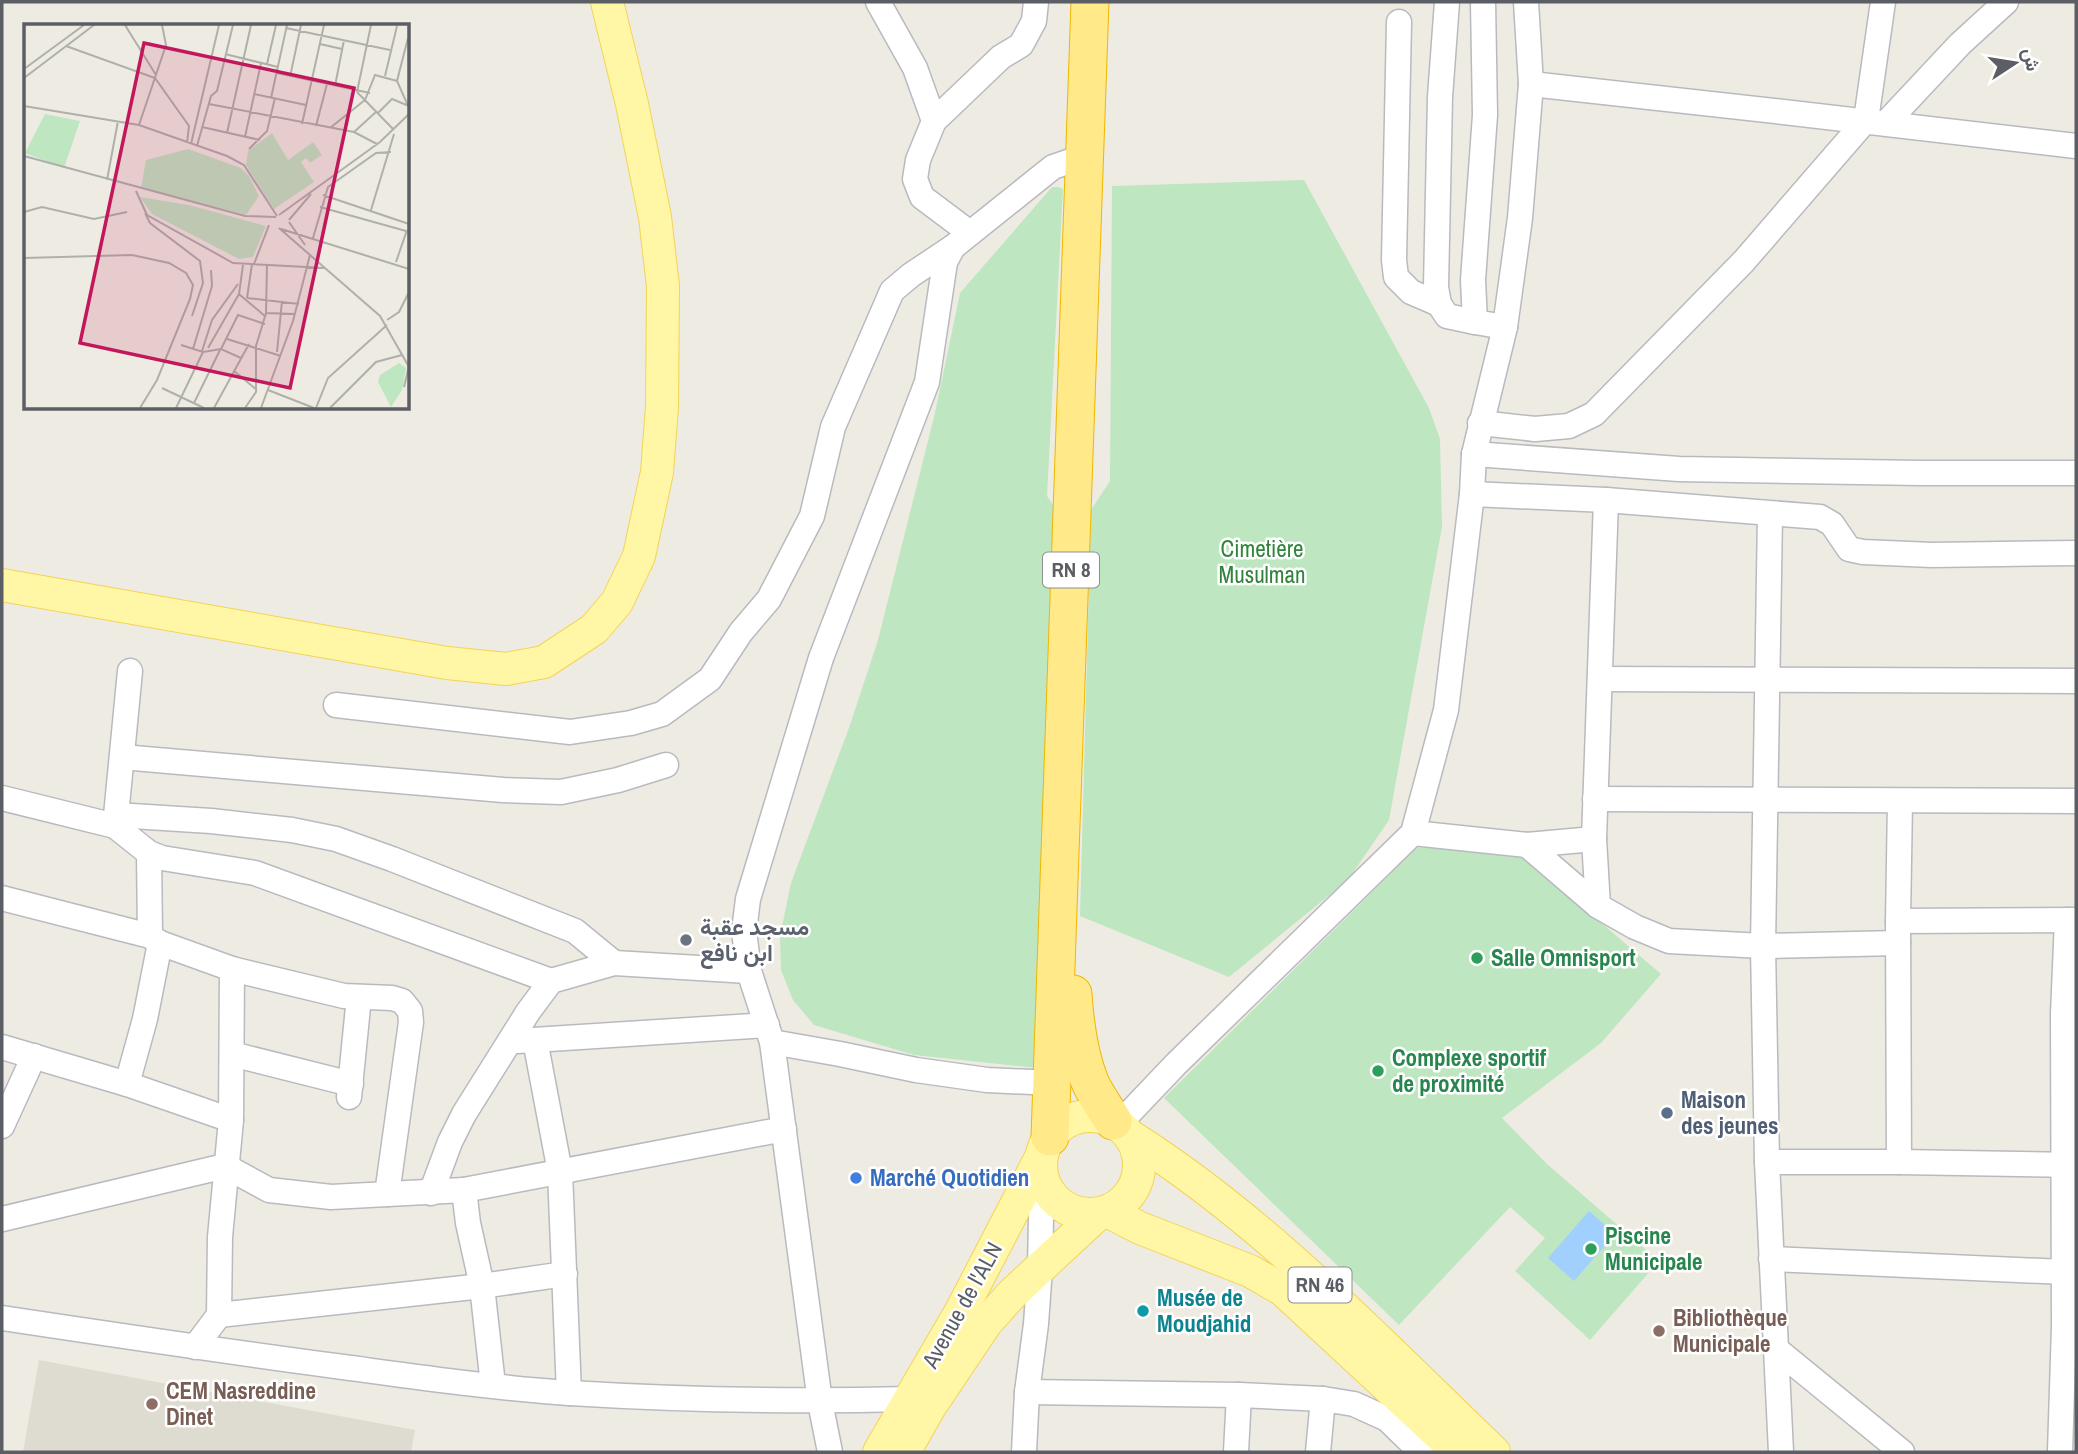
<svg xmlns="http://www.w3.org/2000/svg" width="2078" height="1454" font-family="'Archivo Narrow',Vazirmatn,sans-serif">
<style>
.education{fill:#dedbd1}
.green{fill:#bee6c1}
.water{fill:#a1d0ff}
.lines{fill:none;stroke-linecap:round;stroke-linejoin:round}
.minor-casing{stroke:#b8babf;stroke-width:27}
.major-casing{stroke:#f4d355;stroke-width:34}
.highway-casing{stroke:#f0b600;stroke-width:39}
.minor{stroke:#fff;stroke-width:24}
.major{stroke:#fff7a6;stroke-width:32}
.highway{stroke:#ffe988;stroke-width:37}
.worship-dot{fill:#6b7280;stroke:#fff;stroke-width:2.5}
.leisure-dot{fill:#2e9e5b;stroke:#fff;stroke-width:2.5}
.service-dot{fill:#5c6f8a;stroke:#fff;stroke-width:2.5}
.shop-dot{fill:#3f7fe0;stroke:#fff;stroke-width:2.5}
.culture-dot{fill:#0f9aa8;stroke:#fff;stroke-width:2.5}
.education-dot{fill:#8d6e63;stroke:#fff;stroke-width:2.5}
.labels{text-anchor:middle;stroke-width:5;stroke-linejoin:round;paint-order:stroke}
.shield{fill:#fff;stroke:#8c8e92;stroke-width:2}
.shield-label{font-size:21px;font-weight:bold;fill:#5b5e64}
.park-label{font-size:23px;fill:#32843c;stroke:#fff}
.worship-label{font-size:23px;font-weight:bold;fill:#5b616d;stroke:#fff;text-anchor:start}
.leisure-label{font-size:23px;font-weight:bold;fill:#27864d;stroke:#fff;text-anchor:start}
.service-label{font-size:23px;font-weight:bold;fill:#4e5e75;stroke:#fff;text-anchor:start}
.shop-label{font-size:23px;font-weight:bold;fill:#366cbe;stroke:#fff;text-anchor:start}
.culture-label{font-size:23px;font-weight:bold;fill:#0d838f;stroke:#fff;text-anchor:start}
.street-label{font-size:23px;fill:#5b5e64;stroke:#fff}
.education-label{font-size:23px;font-weight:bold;fill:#785e54;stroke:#fff;text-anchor:start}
.inset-road{fill:none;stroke:#afafac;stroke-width:2}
.view{fill:#c2185b;fill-opacity:0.15;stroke:#c2185b;stroke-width:3.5}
.inset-edge{fill:none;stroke:#5b5e64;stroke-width:3.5}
</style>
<rect width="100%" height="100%" fill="#eeece2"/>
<path class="education" d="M 39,1360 L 415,1430 L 411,1452 L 23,1452 Z"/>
<g class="green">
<path d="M 1304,180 L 1429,408 L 1440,439 L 1442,527 L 1389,820 L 1348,880 L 1229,977 L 1080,916 L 1091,510 L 1110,481 L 1112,186 Z"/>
<path d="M 1052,187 L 1058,187 L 1063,189 L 1047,496 L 1067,525 L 1038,1068 L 914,1055 L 814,1025 L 793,1000 L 781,970 L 780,936 L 791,883 L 850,725 L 878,640 L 935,413 L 960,293 Z"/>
<path d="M 1508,843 L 1661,974 L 1601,1043 L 1502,1118 L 1547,1164 L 1659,1261 L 1590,1340 L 1515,1271 L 1545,1238 L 1510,1207 L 1399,1325 L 1164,1098 L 1417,848 Z"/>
</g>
<path class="water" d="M 1589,1211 L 1615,1234 L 1574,1281 L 1548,1258 Z"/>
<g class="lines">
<g class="minor-casing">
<g id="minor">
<path d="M 878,2 L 915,68 L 934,121"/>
<path d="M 1447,2 L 1440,97 L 1436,287 L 1439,304 L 1447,316 L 1475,322"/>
<path d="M 1483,2 L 1485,115 L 1473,280 L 1475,322 L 1505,327"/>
<path d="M 1399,22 L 1394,260 L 1396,277 L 1411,292 L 1439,304"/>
<path d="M 1531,84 C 1713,104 1894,124 2076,146"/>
<path d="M 1886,123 L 1960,44 L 2006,2"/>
<path d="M 970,233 L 922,197 L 915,179 L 918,160 L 934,121 L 1001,57 L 1021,45 L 1034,21 L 1036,2"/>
<path d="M 1480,423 L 1535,429 L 1569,426 L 1594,414 L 1744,261 L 1866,120 L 1883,2"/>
<path d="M 1474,454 L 1679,469 L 1921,473 L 2076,473"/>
<path d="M 1472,494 L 1606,500 L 1820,517 L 1832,524 L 1849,549 L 1863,552 L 1932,555 L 2076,553"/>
<path d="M 1770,514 L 1763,946 L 1767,1162 L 1781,1452"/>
<path d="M 1600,679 L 2076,681"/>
<path d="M 336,705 L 570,732 L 631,723 L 662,714 L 710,679 L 741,632 L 769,599 L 812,516 L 833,427 L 892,291 L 911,275 L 953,247"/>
<path d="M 122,757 L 503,790 L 561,792 L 618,780 L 666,765"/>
<path d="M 2,798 L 115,826"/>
<path d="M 1595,799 L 2076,801"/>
<path d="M 116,815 L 211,821 L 292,830 L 336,839 L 392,859 L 575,931 L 614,963"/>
<path d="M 1413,833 L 1527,845 L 1594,839"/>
<path d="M 1527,845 L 1598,906 L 1635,927 L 1669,941 L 1763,946 L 1898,943"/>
<path d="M 149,853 L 162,858 L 255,873 L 551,981"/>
<path d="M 2,898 L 150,936"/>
<path d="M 1598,906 L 1594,839 L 1606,500"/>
<path d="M 1898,921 L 2076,920"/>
<path d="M 160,943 L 232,969 L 344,996 L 392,998 L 402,1001 L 410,1011 L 411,1022 L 387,1194"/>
<path d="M 535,1040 L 560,1172 L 569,1393"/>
<path d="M 518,1041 L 767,1025"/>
<path d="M 772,1042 L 840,1054 L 916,1070 L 987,1080 L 1052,1083"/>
<path d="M 2,1047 L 127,1084 L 231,1120"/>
<path d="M 232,1054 L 351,1084"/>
<path d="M 127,1084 L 145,1019 L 160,943 L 150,936 L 149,853 L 115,826 L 130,671"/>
<path d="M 349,1097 L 359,997"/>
<path d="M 1118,1125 L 1176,1064 L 1413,833 L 1446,710 L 1472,494 L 1474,454 L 1505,327 L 1520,218 L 1531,84 L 1526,2"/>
<path d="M 2,1126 L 34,1056"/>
<path d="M 1767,1162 L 1899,1162 L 2076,1165"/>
<path d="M 1899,1162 L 1898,921 L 1900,801"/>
<path d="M 431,1193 L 450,1142 L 464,1114 L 528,1012 L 551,981 L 614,963 L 749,971"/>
<path d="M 2,1219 L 225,1166 L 269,1190 L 331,1197 L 464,1190"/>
<path d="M 1771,1259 L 2064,1272"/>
<path d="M 219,1315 L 482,1286 L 565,1274"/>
<path d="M 2,1318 C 115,1335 229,1352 343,1367 C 418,1377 494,1388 570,1393 C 683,1400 796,1402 909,1399 L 922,1405"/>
<path d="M 195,1347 L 219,1315 L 220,1237 L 231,1120 L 232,969"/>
<path d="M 1776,1349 L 1902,1452"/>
<path d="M 493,1385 L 482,1286 L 468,1223 L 464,1190 L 784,1129"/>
<path d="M 1027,1392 L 1239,1395 L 1323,1399 L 1354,1404 L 1387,1419 L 1421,1452"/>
<path d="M 830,1452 L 820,1402 L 772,1042 L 749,971 L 744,931 L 748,899 L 821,658 L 927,382 L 945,262 L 953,247 L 1053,167 L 1085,156"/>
<path d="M 1024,1452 L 1027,1392 L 1036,1324 L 1040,1268 L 1042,1167"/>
<path d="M 1236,1452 L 1239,1395"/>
<path d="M 1318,1452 L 1323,1399"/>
<path d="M 2060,1452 L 2064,1326 L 2063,1014 L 2067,920"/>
</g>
</g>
<g class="major-casing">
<g id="major">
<path d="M 2,585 L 447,663 L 506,669 L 544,662 L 594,629 L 617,602 L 639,556 L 657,472 L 662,407 L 663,286 L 655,217 L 632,104 L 607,2"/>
<circle cx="1090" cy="1165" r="49"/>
<path d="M 1130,1136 C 1265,1221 1380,1343 1494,1452"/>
<path d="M 1107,1211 L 1140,1228 L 1250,1271 L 1283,1290 L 1458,1452"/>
<path d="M 910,1442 L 929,1408 L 986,1323 L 1012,1294 L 1098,1214"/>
<path d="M 879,1452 L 961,1311 L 1042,1155"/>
</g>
</g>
<g class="highway-casing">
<g id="highway">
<path d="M 1073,994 C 1075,1024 1079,1055 1090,1082 C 1096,1096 1106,1109 1113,1121"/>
<path d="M 1050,1137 L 1090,2"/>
</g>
</g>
<use href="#minor" class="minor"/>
<use href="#major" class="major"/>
<use href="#highway" class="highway"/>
</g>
<circle class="worship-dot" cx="686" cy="940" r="7"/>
<g class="leisure-dot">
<circle cx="1477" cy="958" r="7"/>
<circle cx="1378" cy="1071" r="7"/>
<circle cx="1591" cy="1249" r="7"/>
</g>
<circle class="service-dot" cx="1667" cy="1113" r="7"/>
<circle class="shop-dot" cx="856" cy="1178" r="7"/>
<circle class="culture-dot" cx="1143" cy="1311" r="7"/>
<g class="education-dot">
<circle cx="1659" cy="1331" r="7"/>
<circle cx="152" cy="1404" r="7"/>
</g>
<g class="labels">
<g class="shield">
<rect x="1043" y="552.5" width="56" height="35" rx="5"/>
<rect x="1288.5" y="1267.5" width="63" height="35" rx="5"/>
</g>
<g class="shield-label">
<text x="1071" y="577">RN 8</text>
<text x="1320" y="1292">RN 46</text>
</g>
<g class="park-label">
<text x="1262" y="557">Cimetière<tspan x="1262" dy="26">Musulman</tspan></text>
</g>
<g class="worship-label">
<text x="700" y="935">مسجد عقبة<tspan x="700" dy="26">ابن نافع</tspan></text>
</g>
<g class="leisure-label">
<text x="1491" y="966">Salle Omnisport</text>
<text x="1392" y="1066">Complexe sportif<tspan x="1392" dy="26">de proximité</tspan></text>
<text x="1605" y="1244">Piscine<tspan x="1605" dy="26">Municipale</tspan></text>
</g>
<g class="service-label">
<text x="1681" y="1108">Maison<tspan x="1681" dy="26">des jeunes</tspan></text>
</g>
<g class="shop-label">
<text x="870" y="1186">Marché Quotidien</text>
</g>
<g class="culture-label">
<text x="1157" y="1306">Musée de<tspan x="1157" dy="26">Moudjahid</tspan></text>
</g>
<g class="street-label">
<text transform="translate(962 1305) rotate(-61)" y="8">Avenue de l'ALN</text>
</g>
<g class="education-label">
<text x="1673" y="1326">Bibliothèque<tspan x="1673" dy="26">Municipale</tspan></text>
<text x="166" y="1399">CEM Nasreddine<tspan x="166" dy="26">Dinet</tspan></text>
</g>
</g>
<g transform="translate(24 24)">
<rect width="385" height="385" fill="#eeece2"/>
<path d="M 21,90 L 56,97 L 40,144 L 1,129 ZM 248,109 L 264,136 L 289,118 L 298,131 L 286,139 L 282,134 L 277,138 L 290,158 L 250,185 L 222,141 L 224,127 ZM 164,125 L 217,144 L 225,152 L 235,172 L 222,191 L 117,164 L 122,136 ZM 116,173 L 165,181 L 242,202 L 229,233 L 215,235 L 128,190 ZM 375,339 L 382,344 L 378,366 L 367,383 L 354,358 L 356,351 Z" fill="#bee6c1"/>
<path class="inset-road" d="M 101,1 L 132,51M 262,4 L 366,26M 384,14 L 373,57 L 385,84M 296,20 L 318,25M 42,22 L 131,54 L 165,102 L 163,119M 201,30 L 254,43M 243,40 L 252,1M 0,45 L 60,1M 253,49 L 346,69M 361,52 L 373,2M 266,53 L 277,1M 0,54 L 70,1M 311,62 L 320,16M 333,68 L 347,1M 333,68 L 370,106M 230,70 L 282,81M 247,74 L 263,1M 185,80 L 330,108 L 353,120M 0,82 L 115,101 L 203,132 L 220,141 L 253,192M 354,89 L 368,75 L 385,82M 278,100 L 300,1M 115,101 L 142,21 L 138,1M 292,102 L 303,60M 178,103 L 236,116M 306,104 L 341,76 L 351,51 L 373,57M 330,108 L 352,88M 203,109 L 227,1M 221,113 L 237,39M 167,120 L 195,1M 173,122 L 187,72 L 193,67 L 209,1M 225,125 L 243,107 L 251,74M 0,132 L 221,192 L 252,193M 83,156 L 94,97M 112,167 L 123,191 L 209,239 L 301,244M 299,171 L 385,200M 296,183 L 382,207M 347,186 L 370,110M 0,188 L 18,183 L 70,195 L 103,188M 121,189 L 126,199 L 176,237 L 179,259 L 168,292M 255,191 L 356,118 L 385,90M 265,196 L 287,170M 265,198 L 281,221M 255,204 L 356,292 L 385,343M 257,205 L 385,245M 289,214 L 304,163 L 352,129 L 367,128M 0,234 L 108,231 L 145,239 L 162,249 L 169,261 L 166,275 L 133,356 L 116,384M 372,238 L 383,206M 230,240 L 245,201M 219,241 L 215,270 L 242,293M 243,241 L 242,289 L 271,290M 223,274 L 275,280M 223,274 L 228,240M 363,296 L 375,288 L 385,268M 203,315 L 257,332M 157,321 L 179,328 L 197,325 L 217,334M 184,324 L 215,270M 169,325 L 188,262 L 187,246M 197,325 L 214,291 L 241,300M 178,327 L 188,296 L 214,260M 253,328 L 258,277M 210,347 L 233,366M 380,363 L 385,342M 138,364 L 180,384M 244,366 L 290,384M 170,379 L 196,326M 152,384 L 179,328M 190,384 L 225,320M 221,384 L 232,368 L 232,322 L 242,289M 237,384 L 269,297 L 286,231M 292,384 L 304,354 L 363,301M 306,384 L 352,338 L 378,331"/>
<path class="view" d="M 120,19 L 330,64 L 266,364 L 56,319 Z"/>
<rect width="385" height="385" class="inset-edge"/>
</g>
<rect width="2078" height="1454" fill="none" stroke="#5b5e64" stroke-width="7"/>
<g transform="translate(2015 63) rotate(78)" stroke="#ffffff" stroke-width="5" paint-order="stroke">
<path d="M0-5L12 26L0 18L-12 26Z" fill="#5b5e64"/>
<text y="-10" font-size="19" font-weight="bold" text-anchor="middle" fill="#5b5e64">ش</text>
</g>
</svg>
